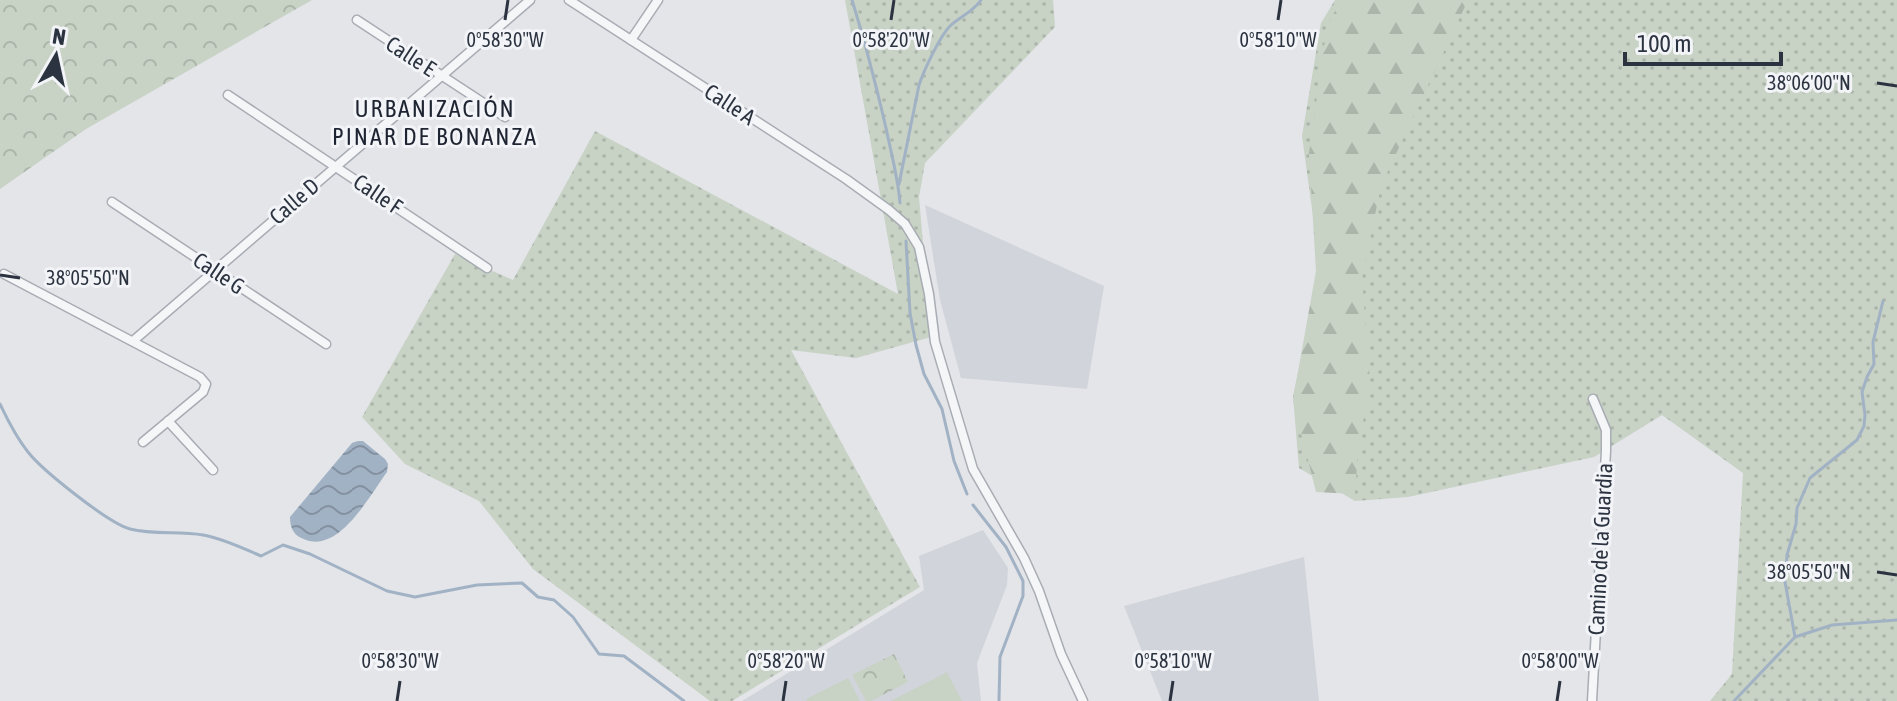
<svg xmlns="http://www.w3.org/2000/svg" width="1897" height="701" font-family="'Asap Condensed',sans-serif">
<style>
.built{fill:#d1d4db}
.grass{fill:url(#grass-dots)}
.forest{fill:url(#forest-firs)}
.park{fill:url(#park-crowns)}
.pitch{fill:#c8d2c5}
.water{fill:url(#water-waves)}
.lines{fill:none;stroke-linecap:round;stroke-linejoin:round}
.stream{stroke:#a2b2c5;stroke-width:3}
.street-casing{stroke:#a8acb3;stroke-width:11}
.street{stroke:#f5f6f8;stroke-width:8}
.ticks{fill:none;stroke:#2c3340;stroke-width:3}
.labels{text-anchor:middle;stroke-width:6;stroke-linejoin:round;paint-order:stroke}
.street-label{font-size:22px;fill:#2c3340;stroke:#f2f4f7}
.neighbourhood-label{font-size:24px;letter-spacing:2px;fill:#1e2431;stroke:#f2f4f7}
.ticks-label{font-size:20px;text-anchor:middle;fill:#2c3340;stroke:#f2f4f7;stroke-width:6;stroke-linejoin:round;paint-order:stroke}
</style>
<defs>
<pattern id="grass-dots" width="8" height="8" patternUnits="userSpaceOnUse" patternTransform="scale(2)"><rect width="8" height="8" fill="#c8d2c5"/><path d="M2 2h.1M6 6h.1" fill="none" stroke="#acb5aa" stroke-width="1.8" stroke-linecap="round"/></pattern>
<pattern id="forest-firs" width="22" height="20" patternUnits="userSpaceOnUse" patternTransform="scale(2)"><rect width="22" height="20" fill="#c8d2c5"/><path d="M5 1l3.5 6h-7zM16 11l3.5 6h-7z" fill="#acb5aa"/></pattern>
<pattern id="park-crowns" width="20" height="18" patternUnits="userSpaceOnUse" patternTransform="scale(2)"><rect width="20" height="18" fill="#c8d2c5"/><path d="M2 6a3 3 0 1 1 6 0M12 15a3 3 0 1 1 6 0" fill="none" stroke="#acb5aa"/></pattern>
<pattern id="water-waves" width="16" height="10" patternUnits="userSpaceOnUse" patternTransform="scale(2)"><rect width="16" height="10" fill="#a2b2c5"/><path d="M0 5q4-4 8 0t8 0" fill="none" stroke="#8491a1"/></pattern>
</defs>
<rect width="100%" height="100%" fill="#e3e5e9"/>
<g class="built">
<path d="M 925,205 L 1104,286 L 1087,389 L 961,378 L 940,300 Z"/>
<path d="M 983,530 L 1008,568 L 1007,585 L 977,663 L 981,701 L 742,701 L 924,590 L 919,556 Z"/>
<path d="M 1304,557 L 1319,701 L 1162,701 L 1124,606 Z"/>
</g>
<g class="grass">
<path d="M 845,0 L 1053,0 L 1055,27 L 925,163 L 919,197 L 931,337 L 856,358 L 791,350 L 920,587 L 732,701 L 710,701 L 533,569 L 479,501 L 405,464 L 362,417 L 455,254 L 513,280 L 595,131 L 898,294 Z"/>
<path d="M 1335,0 L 1897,0 L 1897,701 L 1710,701 L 1732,674 L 1743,473 L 1662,415 L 1594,457 L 1408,497 L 1355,501 L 1299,468 L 1293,396 L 1320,267 L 1302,136 L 1321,23 Z"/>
</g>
<path class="forest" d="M 1341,0 L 1468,0 L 1381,186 L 1362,278 L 1370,381 L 1358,451 L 1355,494 L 1316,492 L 1293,400 L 1316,271 L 1309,153 L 1327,26 Z"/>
<g class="park">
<path d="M 0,0 L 312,0 L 86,129 L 0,189 Z"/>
<path d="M 894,654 L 908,682 L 871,701 L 866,701 L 852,675 Z"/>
</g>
<g class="pitch">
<path d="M 947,672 L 962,701 L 891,701 Z"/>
<path d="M 848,678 L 860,701 L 807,701 L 806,699 Z"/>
</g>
<path class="water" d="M 358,441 L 363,441 L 385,459 L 388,464 L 387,472 C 370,495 340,552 306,540 C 294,536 290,529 290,517 L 352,443 Z"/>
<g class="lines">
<g class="stream">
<path d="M 852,0 C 865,42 876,85 886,128 C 891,153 898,177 900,203"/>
<path d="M 899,184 L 919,85 C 924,70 940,36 950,26 C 961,16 973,12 981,0"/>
<path d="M 906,241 L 910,313 L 916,345 L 924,374 L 942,409 L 954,461 L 967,494"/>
<path d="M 0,404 C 8,421 16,437 28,452 C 42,470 108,523 130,529 C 154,535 179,531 203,535 C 222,538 242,548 261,556 L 283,545 L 310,554 L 387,591 L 415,597 L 477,585 L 522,583 L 538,597 L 554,600 L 573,617 L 599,654 L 624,656 L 684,701"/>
<path d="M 973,505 L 1006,547 L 1023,581 L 1023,596 L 1000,657 L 999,701"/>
<path d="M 1795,637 L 1785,582 L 1787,555 L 1796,524 L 1797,508 L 1810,478 L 1857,440 L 1864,426 L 1865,415 L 1862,392 L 1867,377 L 1874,364 L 1873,342 L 1883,301"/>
<path d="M 1734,701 L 1795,637 L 1832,625 L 1897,620"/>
</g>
<g class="street-casing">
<g id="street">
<path d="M 569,0 L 846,179 L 889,210 L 905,224 L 919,247 L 929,294 L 935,342 L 973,469 L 1024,558 L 1039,591 L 1061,654 L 1083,701"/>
<path d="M 357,20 L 505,117"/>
<path d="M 631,40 L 658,0"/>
<path d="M 228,95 L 487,268"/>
<path d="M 112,202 L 326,344"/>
<path d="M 4,274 L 200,377 L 206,384 L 203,392 L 143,442"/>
<path d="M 133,341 L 530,0"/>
<path d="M 168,421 L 213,470"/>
<path d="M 1592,701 L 1606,451 L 1606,430 L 1593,399"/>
</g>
</g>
<use href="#street" class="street"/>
</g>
<path class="ticks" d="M 505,20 L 508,0M 891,20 L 894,0M 1278,20 L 1281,0M 1877,83 L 1897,86M 0,275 L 20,278M 1877,572 L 1897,575M 397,701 L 400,681M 783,701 L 786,681M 1170,701 L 1173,681M 1557,701 L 1560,681"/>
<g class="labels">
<g class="street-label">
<text transform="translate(411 56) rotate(33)" y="8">Calle E</text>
<text transform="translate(730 104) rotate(33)" y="8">Calle A</text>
<text transform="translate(378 194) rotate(34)" y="8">Calle F</text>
<text transform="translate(294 201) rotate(-41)" y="8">Calle D</text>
<text transform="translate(219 273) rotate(34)" y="8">Calle G</text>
<text transform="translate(1600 549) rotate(-87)" y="8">Camino de la Guardia</text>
</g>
<g class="neighbourhood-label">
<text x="435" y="117">URBANIZACIÓN<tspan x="435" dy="28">PINAR DE BONANZA</tspan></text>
</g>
</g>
<g class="ticks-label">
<text x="505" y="47">0°58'30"W</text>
<text x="891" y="47">0°58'20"W</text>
<text x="1278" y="47">0°58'10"W</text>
<text x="1809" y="90">38°06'00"N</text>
<text x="88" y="285">38°05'50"N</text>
<text x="1809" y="579">38°05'50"N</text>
<text x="400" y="668">0°58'30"W</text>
<text x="786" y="668">0°58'20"W</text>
<text x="1173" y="668">0°58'10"W</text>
<text x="1560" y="668">0°58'00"W</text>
</g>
<g transform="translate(56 56) rotate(9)" stroke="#f2f4f7" stroke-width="6" paint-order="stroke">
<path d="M0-6L14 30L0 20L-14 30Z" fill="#2c3340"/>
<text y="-12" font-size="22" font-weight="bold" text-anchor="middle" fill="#2c3340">N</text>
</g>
<path d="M1625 52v12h156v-12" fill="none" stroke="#2c3340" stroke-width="4"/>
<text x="1637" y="52" font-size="24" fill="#2c3340" stroke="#f2f4f7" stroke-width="6" paint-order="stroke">100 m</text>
</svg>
